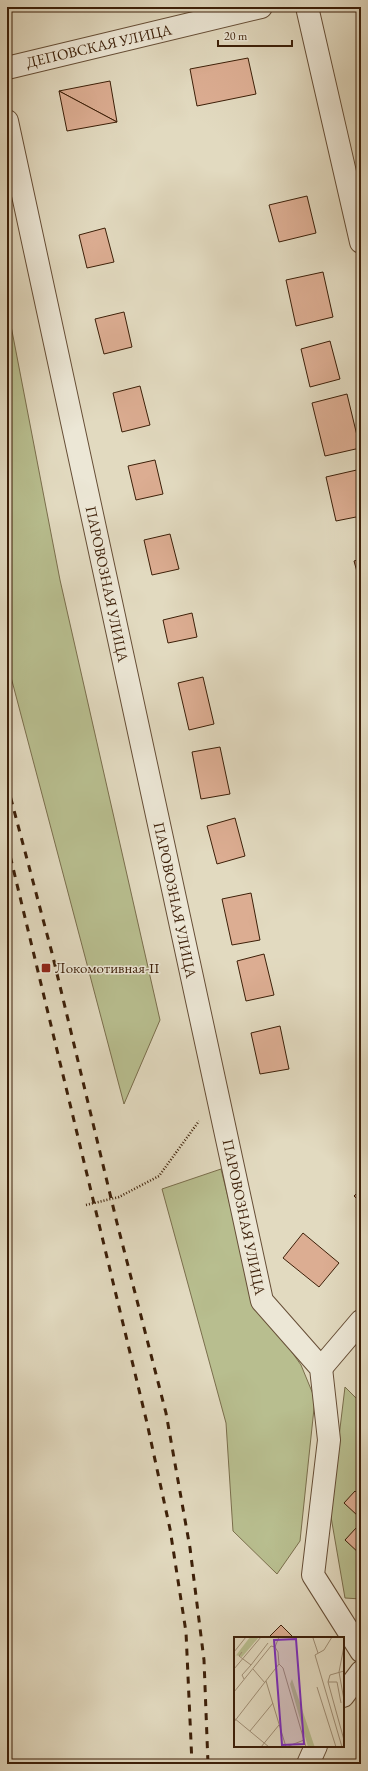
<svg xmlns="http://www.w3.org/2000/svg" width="368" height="1771" font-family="'EB Garamond',serif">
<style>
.green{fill:#b8be8f;stroke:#7a6e4c}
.building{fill:#dcad92;stroke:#3c1f08}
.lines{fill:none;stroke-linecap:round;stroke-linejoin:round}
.street-casing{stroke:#664e36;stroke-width:24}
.path{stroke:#3c1f08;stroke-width:2.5;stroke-dasharray:1 2;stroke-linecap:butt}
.street{stroke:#ece7d6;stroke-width:22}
.rail{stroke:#3c1f08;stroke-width:3;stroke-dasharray:7 7;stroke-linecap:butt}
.poi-dot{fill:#8f2418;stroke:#ece7d6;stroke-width:1.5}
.labels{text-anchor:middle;stroke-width:3;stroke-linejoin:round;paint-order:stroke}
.street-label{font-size:15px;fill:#3c1f08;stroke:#ece7d6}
.poi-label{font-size:15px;fill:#3c1f08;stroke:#ece7d6;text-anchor:start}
.inset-road{fill:none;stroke:#a08f76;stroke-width:1}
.view{fill:#7b2cbf;fill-opacity:0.15;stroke:#7b2cbf;stroke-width:2}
.inset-edge{fill:none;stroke:#3c1f08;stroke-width:2}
</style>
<rect width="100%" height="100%" fill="#e2dac0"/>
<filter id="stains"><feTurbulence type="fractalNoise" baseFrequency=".005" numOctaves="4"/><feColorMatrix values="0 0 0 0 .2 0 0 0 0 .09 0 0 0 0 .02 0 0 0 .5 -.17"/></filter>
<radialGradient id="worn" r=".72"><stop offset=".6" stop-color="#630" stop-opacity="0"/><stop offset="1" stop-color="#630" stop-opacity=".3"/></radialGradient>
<g class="green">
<path d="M 7,305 L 60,580 L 160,1020 L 124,1104 L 7,662 Z"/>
<path d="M 221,1169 L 253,1297 L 301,1365 L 315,1399 L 300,1541 L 277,1574 L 233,1531 L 226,1423 L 162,1189 Z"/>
<path d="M 345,1387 L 361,1403 L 361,1599 L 345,1598 L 330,1511 Z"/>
</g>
<g class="building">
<path d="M 248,58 L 256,94 L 197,106 L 190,69 Z"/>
<path d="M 110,81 L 117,122 L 59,91 Z"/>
<path d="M 59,91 L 117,122 L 67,131 Z"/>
<path d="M 307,196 L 316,233 L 279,242 L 269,205 Z"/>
<path d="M 105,228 L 114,262 L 87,268 L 79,235 Z"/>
<path d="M 323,272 L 333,317 L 296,326 L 286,280 Z"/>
<path d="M 124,312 L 132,347 L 104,354 L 95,319 Z"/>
<path d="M 330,341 L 340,379 L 310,387 L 301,349 Z"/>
<path d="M 140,386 L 150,425 L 122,432 L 113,393 Z"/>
<path d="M 347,394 L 360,448 L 325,456 L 312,403 Z"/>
<path d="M 155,460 L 163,494 L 136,500 L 128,466 Z"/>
<path d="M 361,469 L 361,516 L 336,521 L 326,477 Z"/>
<path d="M 170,534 L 179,569 L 152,575 L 144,540 Z"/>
<path d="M 361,559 L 361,586 L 354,561 Z"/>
<path d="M 192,613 L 197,637 L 168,643 L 163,620 Z"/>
<path d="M 203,677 L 214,724 L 189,730 L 178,683 Z"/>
<path d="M 220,747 L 230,794 L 201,799 L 192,752 Z"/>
<path d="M 235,818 L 245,856 L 217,864 L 207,826 Z"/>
<path d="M 251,893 L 260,940 L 232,945 L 222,899 Z"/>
<path d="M 264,954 L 274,995 L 246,1001 L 237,961 Z"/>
<path d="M 280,1026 L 289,1069 L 260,1074 L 251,1033 Z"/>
<path d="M 361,1189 L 361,1203 L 354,1196 Z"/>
<path d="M 303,1233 L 339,1263 L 319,1287 L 283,1258 Z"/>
<path d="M 355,1491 L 361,1496 L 361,1513 L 358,1516 L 344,1503 Z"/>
<path d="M 356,1528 L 361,1533 L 361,1555 L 345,1540 Z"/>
<path d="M 281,1625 L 294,1638 L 268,1638 Z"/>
</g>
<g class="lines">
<g class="street-casing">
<g id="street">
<path d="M 307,7 L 361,242"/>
<path d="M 7,68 L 261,7"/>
<path d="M 7,121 L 262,1301 L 321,1368 L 329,1440 L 313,1575 L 361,1651"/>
<path d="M 321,1368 L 361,1321"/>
<path d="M 343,1696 L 361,1672"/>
<path d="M 308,1764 L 316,1746"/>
</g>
</g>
<path class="path" d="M 86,1205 L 119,1197 L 159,1176 L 199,1121"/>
<use href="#street" class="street"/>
<g class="rail">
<path d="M 7,784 L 52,953 L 117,1223 L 166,1413 L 190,1548 L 204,1660 L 208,1764"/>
<path d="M 7,843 L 147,1423 L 170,1529 L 186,1632 L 192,1764"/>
</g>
</g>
<rect class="poi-dot" x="41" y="963" width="10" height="10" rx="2"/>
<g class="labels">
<g class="street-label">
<text transform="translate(99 46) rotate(-13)" y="5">ДЕПОВСКАЯ УЛИЦА</text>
<text transform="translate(107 584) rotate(78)" y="5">ПАРОВОЗНАЯ УЛИЦА</text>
<text transform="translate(175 900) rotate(78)" y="5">ПАРОВОЗНАЯ УЛИЦА</text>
<text transform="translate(244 1217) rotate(78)" y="5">ПАРОВОЗНАЯ УЛИЦА</text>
</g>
<g class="poi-label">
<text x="55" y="973">Локомотивная-II</text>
</g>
</g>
<g transform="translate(234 1637)">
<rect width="110" height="110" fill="#e2dac0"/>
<path d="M 16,0 L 25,0 L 8,20 L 2,18 L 0,21 ZM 58,42 L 80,108 L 81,110 L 74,110 L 56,47 Z" fill="#b8be8f"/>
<path class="inset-road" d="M 45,0 L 41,10 L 44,15 L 45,27 L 49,31 L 72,110M 81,0 L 79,1 L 84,16M 98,0 L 90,13 L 81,18 L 108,110M 110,9 L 105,35 L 110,63M 0,15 L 12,0M 8,15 L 5,19 L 17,28 L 8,38 L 10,42M 17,28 L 34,6M 0,32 L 27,0M 19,32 L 31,46M 110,34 L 96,38 L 94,45 L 110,103M 32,44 L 52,110M 94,45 L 103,45 L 107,66M 83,50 L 102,110M 0,55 L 37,9 L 41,10M 0,81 L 35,110M 0,85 L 45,27M 16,94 L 39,66M 27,110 L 45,88M 52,110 L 70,103"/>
<path class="view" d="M 62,2 L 70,107 L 48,108 L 40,3 Z"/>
<rect width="110" height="110" class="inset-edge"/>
</g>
<rect width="368" height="1771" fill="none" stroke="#e2dac0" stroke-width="24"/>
<rect x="8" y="8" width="352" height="1755" fill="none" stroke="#3c1f08" stroke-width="2"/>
<rect x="12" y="12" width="344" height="1747" fill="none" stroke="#3c1f08"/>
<path d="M218 40v6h74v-6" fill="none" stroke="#3c1f08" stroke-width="2"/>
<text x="224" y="40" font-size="12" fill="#3c1f08" stroke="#ece7d6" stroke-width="3" paint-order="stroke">20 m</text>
<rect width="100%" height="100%" filter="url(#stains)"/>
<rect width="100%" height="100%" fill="url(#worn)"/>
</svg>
